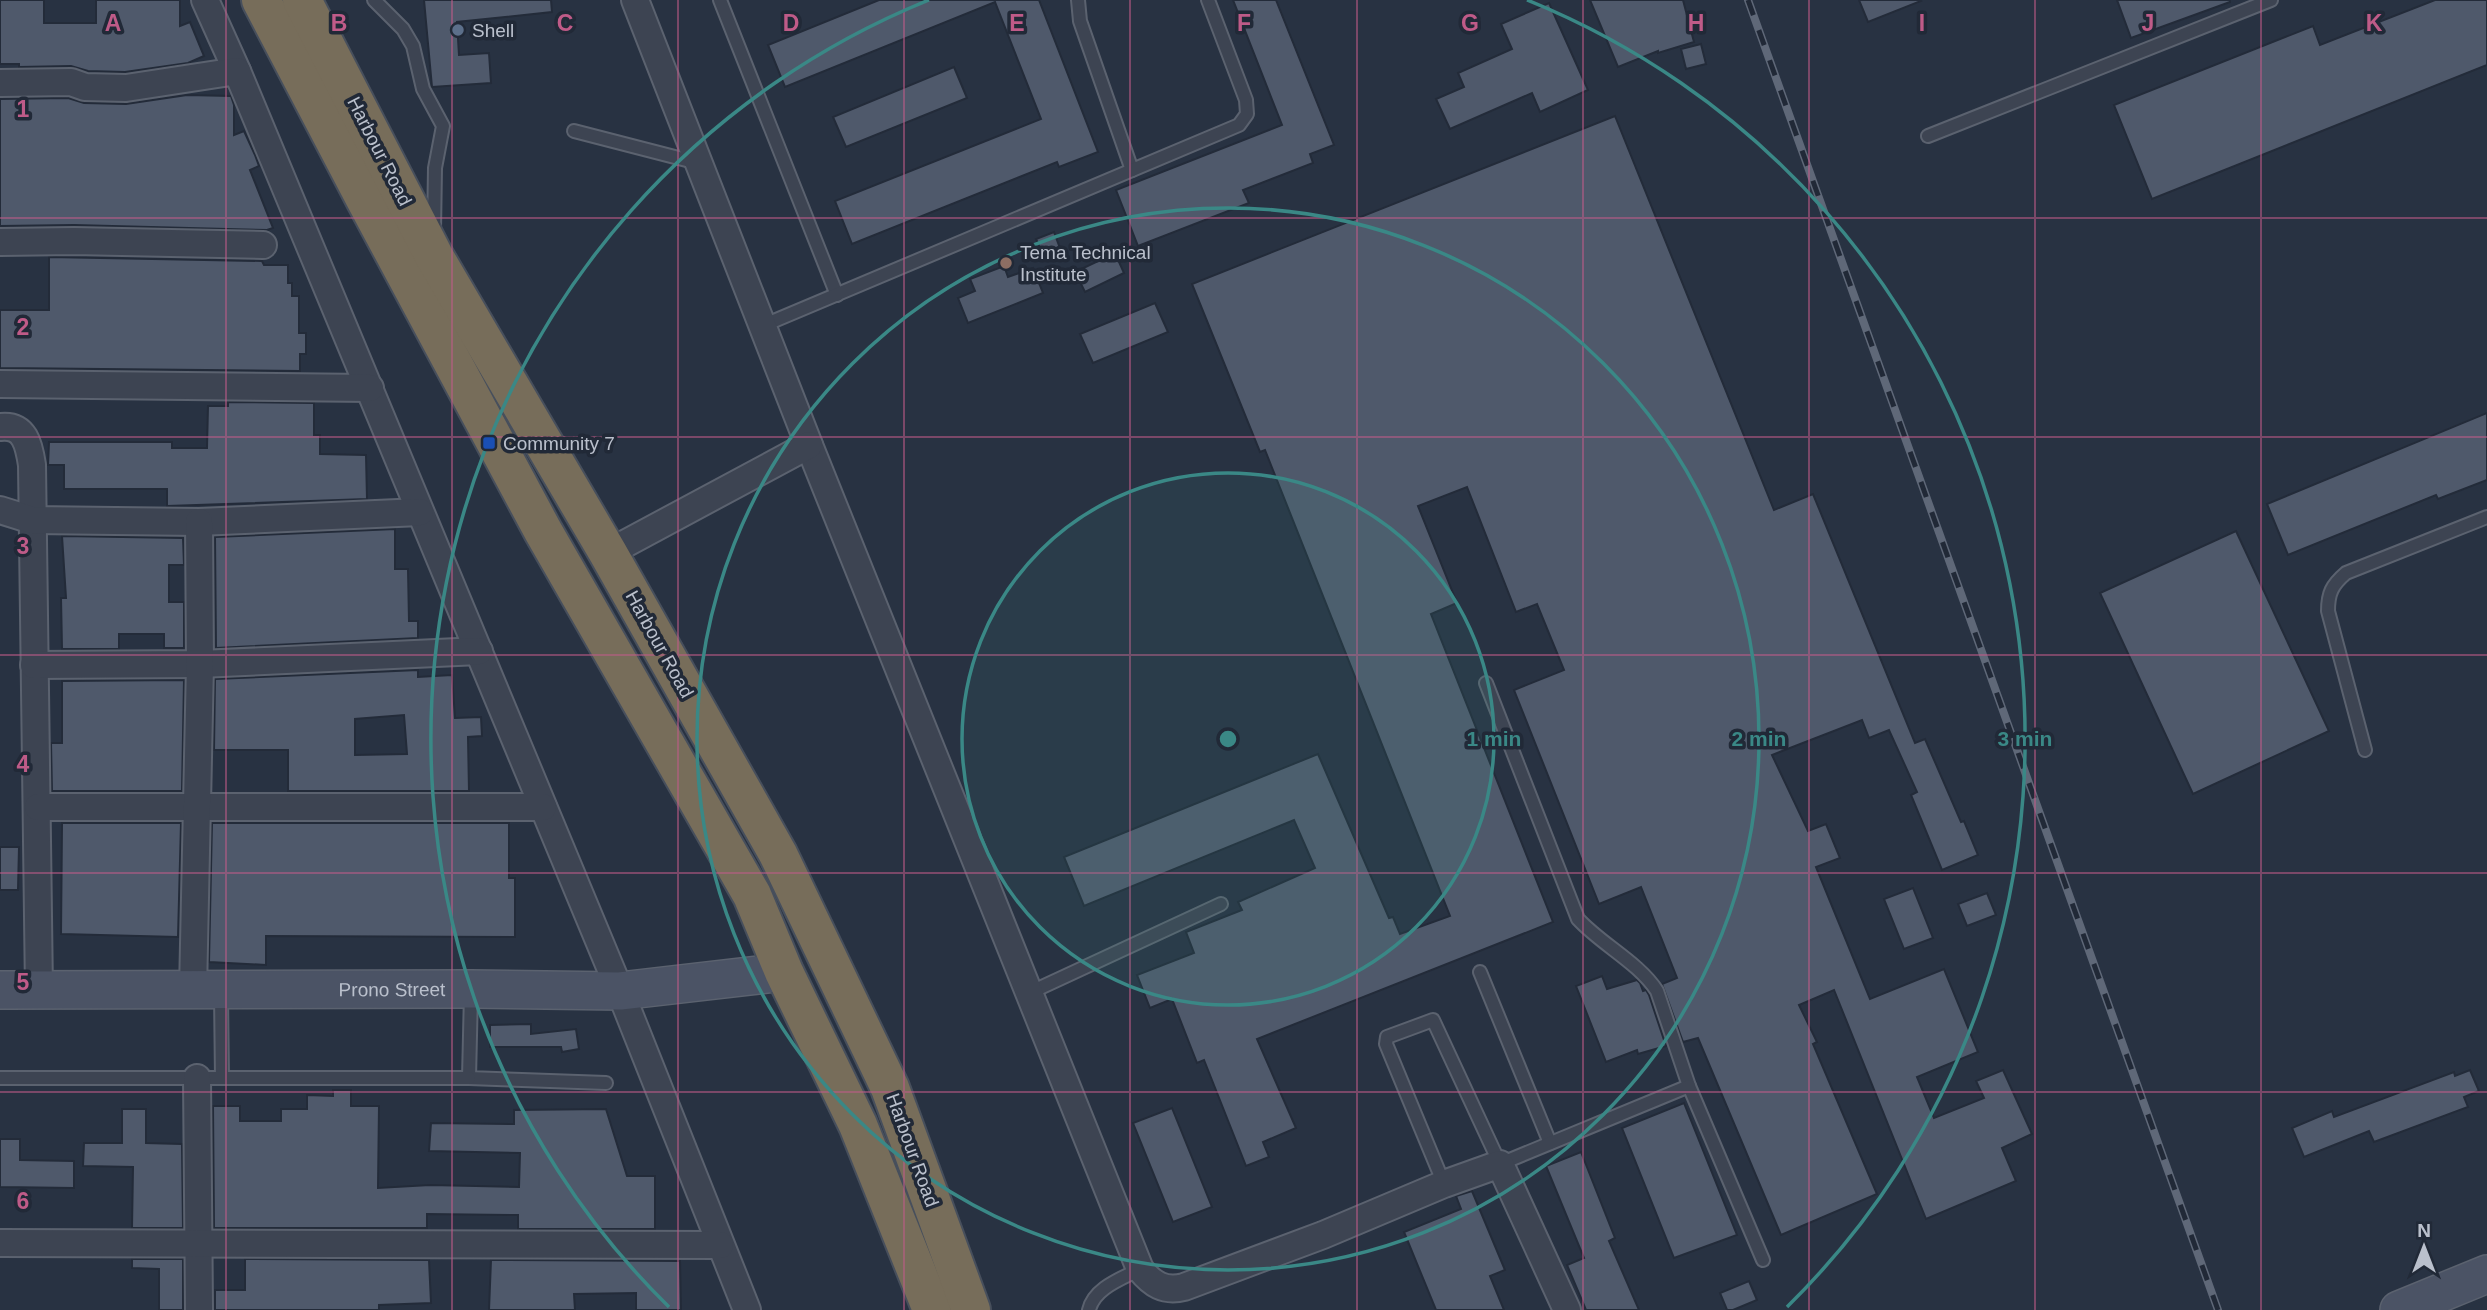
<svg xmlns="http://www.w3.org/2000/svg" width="2487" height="1310" font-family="Arial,sans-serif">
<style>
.building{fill:#4f596b;stroke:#232b39;stroke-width:2;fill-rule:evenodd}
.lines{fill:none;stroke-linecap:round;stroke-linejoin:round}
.lane-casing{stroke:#5b626f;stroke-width:16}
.street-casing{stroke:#5b626f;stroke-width:30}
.secondary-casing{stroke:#5b626f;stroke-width:40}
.highway-casing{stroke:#474f5c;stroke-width:42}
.lane{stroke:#3d4452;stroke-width:12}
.street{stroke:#3d4452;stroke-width:26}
.secondary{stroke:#4b5365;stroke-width:37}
.highway{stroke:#776d5a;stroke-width:38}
.rail-casing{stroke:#5f6878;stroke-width:8}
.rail{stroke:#212937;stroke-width:5;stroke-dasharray:16;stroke-linecap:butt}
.grid{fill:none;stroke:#bf5b88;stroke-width:2;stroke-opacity:0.55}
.ring{fill:none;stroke:#3a8886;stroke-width:3.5}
.service-dot{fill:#5c6f8a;stroke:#212937;stroke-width:2.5}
.education-dot{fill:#8d6e63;stroke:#212937;stroke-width:2.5}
.transit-dot{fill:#1a4fb4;stroke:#212937;stroke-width:2.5}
.labels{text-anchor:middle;stroke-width:7;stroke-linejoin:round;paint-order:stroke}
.poi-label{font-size:19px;fill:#bac0cc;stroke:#212937;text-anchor:start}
.street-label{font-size:19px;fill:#bac0cc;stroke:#212937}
.grid-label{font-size:23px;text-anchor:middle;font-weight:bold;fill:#bf5b88;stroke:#212937;stroke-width:7;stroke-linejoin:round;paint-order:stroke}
.centre{fill:#3a8886;stroke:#212937;stroke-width:3.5}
.ring-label{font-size:21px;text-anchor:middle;font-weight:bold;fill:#3a8886;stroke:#212937;stroke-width:7;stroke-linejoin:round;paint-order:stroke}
</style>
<rect width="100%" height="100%" fill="#283242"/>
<g class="building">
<path d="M 0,0 L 44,0 L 44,23 L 96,23 L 96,0 L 180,0 L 180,26 L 190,22 L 204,56 L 188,63 L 125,72 L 88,71 L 71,66 L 19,67 L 19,64 L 0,64 Z"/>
<path d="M 424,0 L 551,0 L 552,12 L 457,22 L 459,55 L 489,53 L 491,83 L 432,87 Z"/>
<path d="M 879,0 L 1039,0 L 1098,152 L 1059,167 L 1057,162 L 852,244 L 835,201 L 1041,119 L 995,2 L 785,87 L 768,45 Z"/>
<path d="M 1233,0 L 1276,0 L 1334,145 L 1310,154 L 1313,163 L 1243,190 L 1249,203 L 1138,246 L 1116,190 L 1282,125 Z"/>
<path d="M 1590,0 L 1683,0 L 1694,42 L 1658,53 L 1658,51 L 1618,67 Z"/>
<path d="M 1859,0 L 1920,0 L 1921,1 L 1868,22 Z"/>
<path d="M 2117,0 L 2230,0 L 2230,2 L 2131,38 Z"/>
<path d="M 2435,0 L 2487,0 L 2487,65 L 2152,199 L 2114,105 L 2313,26 L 2320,45 Z"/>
<path d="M 1549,3 L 1588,90 L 1540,112 L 1532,93 L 1450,129 L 1436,99 L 1464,87 L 1458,73 L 1512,49 L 1501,24 Z"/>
<path d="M 1701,44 L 1706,64 L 1686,69 L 1681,49 Z"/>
<path d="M 954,67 L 967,98 L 846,147 L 833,117 Z"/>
<path d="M 187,95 L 231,96 L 234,105 L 234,135 L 244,131 L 255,155 L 259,166 L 250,170 L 273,228 L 267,230 L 74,225 L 0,226 L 0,99 L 68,98 L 84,103 L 126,104 Z"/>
<path d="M 1615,116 L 1774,510 L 1813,494 L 1915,743 L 1925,739 L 1961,822 L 1964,821 L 1978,855 L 1942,870 L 1911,795 L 1917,792 L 1889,730 L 1869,738 L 1862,720 L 1772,755 L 1808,831 L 1826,824 L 1840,858 L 1816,867 L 1870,999 L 1944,969 L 1978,1052 L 1917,1077 L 1934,1118 L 1984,1098 L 1976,1081 L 2003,1070 L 2032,1134 L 2002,1148 L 2016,1181 L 1926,1219 L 1834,990 L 1799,1005 L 1817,1042 L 1813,1044 L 1877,1194 L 1781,1235 L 1698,1038 L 1683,1042 L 1662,984 L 1677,978 L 1641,887 L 1599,904 L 1514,690 L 1564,670 L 1537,604 L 1516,612 L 1467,487 L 1418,506 L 1457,603 L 1431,614 L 1553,922 L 1257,1039 L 1296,1128 L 1263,1142 L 1269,1157 L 1246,1166 L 1204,1060 L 1197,1063 L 1172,999 L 1150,1008 L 1137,975 L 1194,953 L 1186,932 L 1242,910 L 1238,902 L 1315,868 L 1294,820 L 1084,906 L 1064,857 L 1318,754 L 1389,918 L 1393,917 L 1400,934 L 1450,916 L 1265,450 L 1260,452 L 1192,284 Z"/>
<path d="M 1054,232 L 1061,251 L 1044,257 L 1036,239 Z"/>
<path d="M 1115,253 L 1124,273 L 1085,292 L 1075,272 Z"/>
<path d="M 49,257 L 262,261 L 264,265 L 288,265 L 288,283 L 292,283 L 292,296 L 299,296 L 299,333 L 306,333 L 306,354 L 300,354 L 300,371 L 0,368 L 0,310 L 49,310 Z"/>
<path d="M 1004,266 L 1008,277 L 1033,268 L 1043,293 L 968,323 L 958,298 L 975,291 L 970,279 Z"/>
<path d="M 1155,303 L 1168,332 L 1093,363 L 1080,334 Z"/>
<path d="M 228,402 L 314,403 L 314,435 L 320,435 L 320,454 L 366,455 L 367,499 L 167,506 L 167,489 L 64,489 L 64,465 L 48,465 L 49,442 L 172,442 L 172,448 L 207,448 L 208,406 L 228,406 Z"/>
<path d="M 2487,413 L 2487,480 L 2438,499 L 2436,495 L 2288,555 L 2267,504 Z"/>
<path d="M 395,529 L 395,569 L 408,569 L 409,621 L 418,621 L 418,638 L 216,648 L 215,537 Z"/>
<path d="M 2236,531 L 2329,731 L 2193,794 L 2100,593 Z"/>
<path d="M 62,536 L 183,538 L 184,565 L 169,565 L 169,602 L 184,602 L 184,648 L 164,648 L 164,634 L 119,634 L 119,649 L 62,649 L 61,598 L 66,598 Z"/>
<path d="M 418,670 L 418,677 L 452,675 L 455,718 L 481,717 L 482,736 L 468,737 L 469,791 L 288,791 L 288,750 L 214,750 L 215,679 ZM 404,715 L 407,754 L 355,755 L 355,719 Z"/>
<path d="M 184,680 L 182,791 L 52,791 L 51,743 L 62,743 L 62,681 Z"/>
<path d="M 62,823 L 181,823 L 178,937 L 61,934 Z"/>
<path d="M 212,823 L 509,823 L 509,878 L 515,878 L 515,937 L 266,936 L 266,965 L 209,962 Z"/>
<path d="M 0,847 L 19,847 L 18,890 L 0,890 Z"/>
<path d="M 1913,888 L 1933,938 L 1904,949 L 1884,899 Z"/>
<path d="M 1987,893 L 1996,915 L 1967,926 L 1958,904 Z"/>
<path d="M 1602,976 L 1607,989 L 1637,980 L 1640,983 L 1643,991 L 1646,990 L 1649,995 L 1666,1046 L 1638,1054 L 1637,1050 L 1606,1062 L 1576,986 Z"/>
<path d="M 531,1024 L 531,1034 L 576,1029 L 579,1049 L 562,1052 L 561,1047 L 490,1047 L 490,1025 Z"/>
<path d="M 2470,1070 L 2479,1091 L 2464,1097 L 2468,1107 L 2374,1142 L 2369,1131 L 2304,1157 L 2292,1128 L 2332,1111 L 2334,1117 L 2454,1072 L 2455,1076 Z"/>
<path d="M 333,1090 L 351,1090 L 351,1106 L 379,1106 L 378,1188 L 430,1185 L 519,1187 L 520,1153 L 429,1151 L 431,1123 L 514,1124 L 514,1110 L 606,1109 L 627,1176 L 655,1176 L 655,1229 L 518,1229 L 518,1215 L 427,1214 L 427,1228 L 214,1228 L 213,1106 L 240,1106 L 240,1121 L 281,1121 L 281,1109 L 307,1109 L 307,1095 L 333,1096 Z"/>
<path d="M 1684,1103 L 1737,1235 L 1674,1258 L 1622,1128 Z"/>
<path d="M 1172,1108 L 1212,1207 L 1173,1222 L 1133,1123 Z"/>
<path d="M 122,1109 L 146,1109 L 146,1143 L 182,1144 L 183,1228 L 132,1228 L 133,1167 L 83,1166 L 84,1143 L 122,1143 Z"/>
<path d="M 0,1139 L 20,1139 L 20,1160 L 74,1161 L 74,1188 L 0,1187 Z"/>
<path d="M 1581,1152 L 1615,1238 L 1609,1241 L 1639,1310 L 1586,1310 L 1567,1265 L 1584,1258 L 1546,1166 Z"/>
<path d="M 1472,1191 L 1505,1270 L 1490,1276 L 1504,1310 L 1436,1310 L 1404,1232 L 1461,1209 L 1456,1196 Z"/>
<path d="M 132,1259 L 183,1259 L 183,1310 L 159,1310 L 159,1269 L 132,1268 Z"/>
<path d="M 245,1259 L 429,1260 L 431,1303 L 379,1305 L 379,1310 L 215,1310 L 215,1290 L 245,1290 Z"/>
<path d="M 491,1260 L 680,1261 L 681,1310 L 636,1310 L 636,1293 L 574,1294 L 575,1310 L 489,1310 Z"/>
<path d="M 1749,1281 L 1757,1300 L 1733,1310 L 1727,1310 L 1720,1293 Z"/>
</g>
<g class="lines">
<g class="lane-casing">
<g id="lane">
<path d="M 374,0 L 403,29 L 413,46 L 423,89 L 443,126 L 435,168 L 434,231"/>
<path d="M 720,0 L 837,295"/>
<path d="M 1078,0 L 1080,21 L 1132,170"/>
<path d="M 574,131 L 698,163"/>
<path d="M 1928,136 L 2271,0"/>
<path d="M 762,326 L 1239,125 L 1247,114 L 1246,100 L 1208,0"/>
<path d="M 1486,683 L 1578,919 C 1602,945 1638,962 1657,991 L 1689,1086 L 1763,1260"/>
<path d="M 2365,750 L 2328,611 C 2328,593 2332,585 2346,573 L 2487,517"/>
<path d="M 1480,972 L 1550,1143"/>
<path d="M 471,993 L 469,1078 L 606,1083"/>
<path d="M 1029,993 L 1221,904"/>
<path d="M 221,994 L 222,1078"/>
<path d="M 0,1078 L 469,1078"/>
<path d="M 1444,1184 L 1386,1044 L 1387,1037 L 1433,1020 L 1500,1164 L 1689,1086"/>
<path d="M 1089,1310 C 1094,1288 1121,1279 1140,1269"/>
</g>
</g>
<g class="street-casing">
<g id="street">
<path d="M 205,0 L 237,71"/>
<path d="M 635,0 L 809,445 L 1140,1269 C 1152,1284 1164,1292 1184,1287 L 1323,1235 L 1444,1184 L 1500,1164 L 1567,1310"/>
<path d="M 0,83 L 71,82 L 85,87 L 126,88 L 237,71 L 620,991 L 747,1310"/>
<path d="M 0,242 L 74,241 L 263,245"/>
<path d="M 0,384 L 370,388"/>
<path d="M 0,427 C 25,424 29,445 32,465 L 39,991"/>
<path d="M 0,510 L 32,520 L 199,522 L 420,512"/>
<path d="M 608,553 L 809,445"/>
<path d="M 34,665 L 200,664 L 479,651"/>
<path d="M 38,807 L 543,807"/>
<path d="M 193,991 L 200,664 L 199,522"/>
<path d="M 197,1078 L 199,1310"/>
<path d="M 0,1243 L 720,1245"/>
</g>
</g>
<g class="secondary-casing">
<g id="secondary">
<path id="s1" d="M 0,990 L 471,989 L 620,991 L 784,972"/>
<path d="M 2399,1310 L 2487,1274"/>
</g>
</g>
<g class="highway-casing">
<g id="highway">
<path d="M 261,0 L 365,199 L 543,531 L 752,895 L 784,972 L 858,1125 L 932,1310"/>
<path d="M 302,0 L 434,256 L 608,553 L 778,854 L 890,1088 L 971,1310"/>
</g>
</g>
<use href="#lane" class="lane"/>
<use href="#street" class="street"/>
<use href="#secondary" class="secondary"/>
<use href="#highway" class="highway"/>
<g class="rail-casing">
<path id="rail" d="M 1748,0 L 2218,1310"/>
</g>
<use href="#rail" class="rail"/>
</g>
<path class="grid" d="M 226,0 L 226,1310M 452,0 L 452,1310M 678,0 L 678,1310M 904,0 L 904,1310M 1130,0 L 1130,1310M 1357,0 L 1357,1310M 1583,0 L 1583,1310M 1809,0 L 1809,1310M 2035,0 L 2035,1310M 2261,0 L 2261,1310M 0,218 L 2487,218M 0,437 L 2487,437M 0,655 L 2487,655M 0,873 L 2487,873M 0,1092 L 2487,1092"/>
<circle cx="1228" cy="739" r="266" fill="#3a8886" fill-opacity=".12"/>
<g class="ring">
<circle cx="1228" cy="739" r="266"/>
<circle cx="1228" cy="739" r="531"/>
<path d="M669 1307A797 797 0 0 1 929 0M1527 0A797 797 0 0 1 1787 1307"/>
</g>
<circle class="service-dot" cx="458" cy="30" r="7"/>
<circle class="education-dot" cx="1006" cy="263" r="7"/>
<rect class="transit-dot" x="482" y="436" width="14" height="14" rx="3.5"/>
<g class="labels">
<g class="poi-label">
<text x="472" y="37">Shell</text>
<text x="1020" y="259">Tema Technical<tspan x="1020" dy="22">Institute</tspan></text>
<text x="503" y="450">Community 7</text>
</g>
<g class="street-label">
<text transform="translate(380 151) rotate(63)" y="7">Harbour Road</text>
<text transform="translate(660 644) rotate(61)" y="7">Harbour Road</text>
<text dy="7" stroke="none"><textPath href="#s1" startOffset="392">Prono Street</textPath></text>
<text transform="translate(913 1150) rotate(70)" y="7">Harbour Road</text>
</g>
</g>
<g class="grid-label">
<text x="113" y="31">A</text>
<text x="339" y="31">B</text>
<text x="565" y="31">C</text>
<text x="791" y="31">D</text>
<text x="1017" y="31">E</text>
<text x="1244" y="31">F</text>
<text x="1470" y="31">G</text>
<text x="1696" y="31">H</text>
<text x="1922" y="31">I</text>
<text x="2148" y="31">J</text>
<text x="2374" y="31">K</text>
<text x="23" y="117">1</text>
<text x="23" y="335">2</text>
<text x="23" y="554">3</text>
<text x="23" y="772">4</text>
<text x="23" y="990">5</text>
<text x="23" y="1209">6</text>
</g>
<circle cx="1228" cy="739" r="10" class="centre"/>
<g class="ring-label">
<text x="1494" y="746">1 min</text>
<text x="1759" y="746">2 min</text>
<text x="2025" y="746">3 min</text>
</g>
<g transform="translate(2424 1247)" stroke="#212937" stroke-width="5" paint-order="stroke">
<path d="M0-5L12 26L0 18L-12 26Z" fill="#bac0cc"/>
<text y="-10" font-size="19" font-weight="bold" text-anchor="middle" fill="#bac0cc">N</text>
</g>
</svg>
